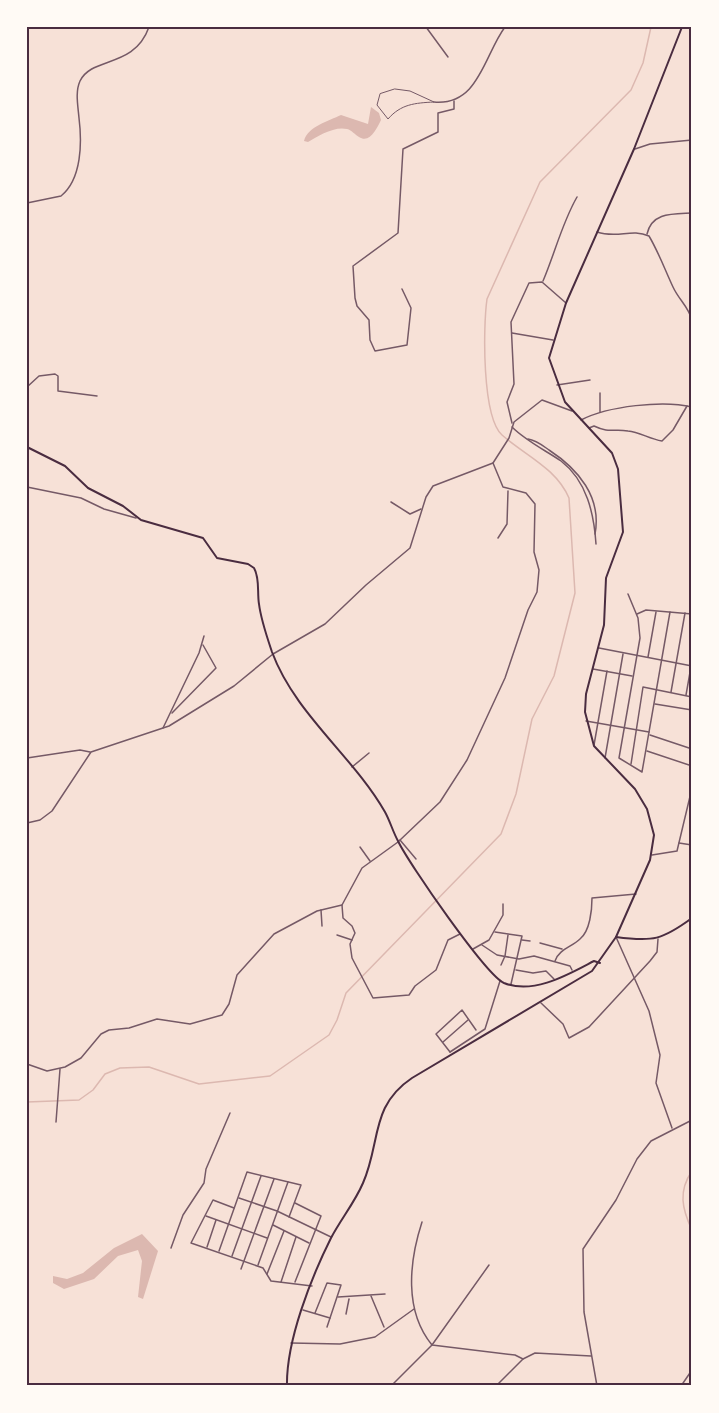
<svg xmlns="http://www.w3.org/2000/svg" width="719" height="1413" font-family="Signika,sans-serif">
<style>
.water{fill:#dcb8b0}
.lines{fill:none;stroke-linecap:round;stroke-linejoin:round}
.stream{stroke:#dcb8b0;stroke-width:1.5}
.service{stroke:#755966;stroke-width:1}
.minor{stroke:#755966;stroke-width:1.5}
.tertiary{stroke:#755966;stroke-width:1.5}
.primary{stroke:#4a2c40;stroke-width:2}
.trunk{stroke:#4a2c40;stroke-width:2}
.neatline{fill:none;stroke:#4a2c40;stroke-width:2}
</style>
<rect width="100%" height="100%" fill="#f7e1d7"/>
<g class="water">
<path d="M 371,107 L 379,113 L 381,120 C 377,128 370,144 359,137 C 355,135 352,130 347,129 C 334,126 318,136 308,142 L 304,141 C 308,126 329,121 341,115 L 368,124 Z"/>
<path d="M 142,1234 L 158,1251 L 143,1299 L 138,1297 L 142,1261 L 138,1250 L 118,1256 L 94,1279 L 64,1289 L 53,1283 L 53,1276 L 67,1279 L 83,1273 L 114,1248 Z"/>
</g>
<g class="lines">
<g class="stream">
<path d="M 27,1102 L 79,1100 L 93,1090 L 105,1074 L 120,1068 L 149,1067 L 199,1084 L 270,1076 L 329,1035 L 337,1020 L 346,993 L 501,834 L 516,794 L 532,719 L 554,676 L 575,593 L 569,498 C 556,468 526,456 502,435 C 482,417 483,327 487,299 L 540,182 L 631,90 L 643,63 L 651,27"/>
<path d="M 692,1171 C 678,1191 682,1209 692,1230"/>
</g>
<path class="service" d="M 395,89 L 410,91 L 434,102 C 415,103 401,104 388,119 L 377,105 L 380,94 Z"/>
<g class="minor">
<path d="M 426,27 L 448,57"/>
<path d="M 635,149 L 650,144 L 692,140"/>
<path d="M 597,232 C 618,239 631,228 649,236 C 659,253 665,270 673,287 C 679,300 688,306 692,320"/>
<path d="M 647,234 C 652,212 673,214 692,213"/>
<path d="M 543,281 C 555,253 562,223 577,197"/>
<path d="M 402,289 L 411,308 L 407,345 L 375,351 L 370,340 L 369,320 L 357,306 L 355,298 L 353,266 L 398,233 L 403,149 L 438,132 L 438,113 L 454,109 L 454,101"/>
<path d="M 512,333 L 553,340"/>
<path d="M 557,385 L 590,380"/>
<path d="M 27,387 L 39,376 L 55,374 L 58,376 L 58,391 L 97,396"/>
<path d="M 600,412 L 600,393"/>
<path d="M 512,423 L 507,402 L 514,384 L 511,322 L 529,283 L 542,282 L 566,303"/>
<path d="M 512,427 C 526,441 545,450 561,461 C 587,481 594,514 596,544"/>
<path d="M 589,428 L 594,426 C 611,434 612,428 628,431 C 640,432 649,439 662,441 L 673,430 L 687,406"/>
<path d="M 528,439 C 536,440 542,445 549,450 C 578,469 602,497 595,534"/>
<path d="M 27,487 L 81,498 L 104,509 L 136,518"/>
<path d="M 391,502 L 410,514 L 421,509"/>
<path d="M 498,538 L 507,524 L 508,491"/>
<path d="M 628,594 L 638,618 L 640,638 L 619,758 L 642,772 L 670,612"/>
<path d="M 637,614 L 646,610 L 692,614"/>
<path d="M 648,657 L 656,612"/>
<path d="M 593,669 L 632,676"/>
<path d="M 671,692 L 685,613"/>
<path d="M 686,695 L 692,661"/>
<path d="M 655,704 L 692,710"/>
<path d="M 172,713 L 216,668 L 203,645"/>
<path d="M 586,721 L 649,732"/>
<path d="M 163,728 L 199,653 L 204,636"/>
<path d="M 650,735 L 692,749"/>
<path d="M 594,745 L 607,671"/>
<path d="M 647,751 L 692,766"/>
<path d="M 27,758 L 80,750 L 90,752"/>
<path d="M 605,758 L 623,654"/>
<path d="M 631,764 L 643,687 L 692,697"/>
<path d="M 352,767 L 369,753"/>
<path d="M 400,840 L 416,859"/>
<path d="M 399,841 L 440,802 L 467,760 L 505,678 L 528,610 L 537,592 L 539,570 L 534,552 L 535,504 L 526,493 L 503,487 L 493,463"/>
<path d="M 679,843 L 692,845"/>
<path d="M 360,847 L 370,861"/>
<path d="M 652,855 L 677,851 L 692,788"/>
<path d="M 342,905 L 343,918 L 352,926 L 355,933 L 350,944 L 352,958 L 373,998 L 409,995 L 415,986 L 436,970 L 448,940 L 460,934"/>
<path d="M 321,910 L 322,926"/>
<path d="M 495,932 L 522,936 L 511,984"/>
<path d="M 337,935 L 352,940"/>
<path d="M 616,937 L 649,1011 L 660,1055 L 656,1083 L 672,1128"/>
<path d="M 522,940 L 530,941"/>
<path d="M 540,943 L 562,949"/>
<path d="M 482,945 L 497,955 L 519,959 L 534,956 L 570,966 L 572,970"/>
<path d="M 473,949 L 489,940 L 503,915 L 503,904"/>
<path d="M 555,961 C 559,949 572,947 580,939 C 590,931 592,910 592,898 L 636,894"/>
<path d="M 501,965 L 505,956 L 508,935"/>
<path d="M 516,970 L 533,973 L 546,971 L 554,979"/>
<path d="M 541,1003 L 563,1024 L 569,1038 L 589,1027 L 650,961 L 657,952 L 658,939"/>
<path d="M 443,1042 L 468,1020"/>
<path d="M 450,1052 L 485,1029 L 500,981"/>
<path d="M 450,1052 L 436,1034 L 462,1010 L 476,1030"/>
<path d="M 56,1122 L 60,1069"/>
<path d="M 239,1198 L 277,1211 L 331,1237"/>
<path d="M 234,1208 L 213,1200 L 191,1243 L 263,1268 L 271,1281 L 312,1286"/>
<path d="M 206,1216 L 267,1238"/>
<path d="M 422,1222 C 409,1262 404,1311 432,1345 L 515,1355 L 523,1359"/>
<path d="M 273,1225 L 309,1243"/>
<path d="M 207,1247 L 216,1220"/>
<path d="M 171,1248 L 183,1215 L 204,1183 L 206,1169 L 230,1113"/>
<path d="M 219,1251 L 247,1172 L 301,1185 L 289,1217"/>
<path d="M 232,1256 L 261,1176"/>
<path d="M 258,1265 L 288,1182"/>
<path d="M 241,1269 L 274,1179"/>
<path d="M 267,1274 L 284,1231"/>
<path d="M 281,1282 L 296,1237"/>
<path d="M 295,1282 L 321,1216 L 295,1203"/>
<path d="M 371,1296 L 384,1327"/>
<path d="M 338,1297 L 385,1294"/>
<path d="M 303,1310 L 330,1318"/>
<path d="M 315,1313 L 327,1283 L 341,1285 L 327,1327"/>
<path d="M 346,1314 L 349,1299"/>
<path d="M 291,1343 L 340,1344 L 375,1337 L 414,1309"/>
<path d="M 598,1384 L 619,1386"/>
<path d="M 391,1386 L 432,1345 L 489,1265"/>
<path d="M 496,1386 L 523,1359 L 535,1353 L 591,1356"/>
<path d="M 597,1386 L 584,1312 L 583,1249 L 616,1200 L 637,1159 L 651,1141 L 692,1120"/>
<path d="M 681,1386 L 692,1370"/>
</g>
<g class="tertiary">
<path d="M 434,102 C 479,106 484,55 505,27"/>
<path d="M 27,203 L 61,196 C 82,179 82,142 79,118 C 78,106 75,92 80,81 C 92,56 134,69 149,27"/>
<path d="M 581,420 C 608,406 663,400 692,407"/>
<path d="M 599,648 L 692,666"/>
<path d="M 27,823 L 40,820 L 52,811 L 91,752 L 169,726 L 234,686 L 273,654 L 325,624 L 366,585 L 410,548 L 426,497 L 433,486 L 493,463 L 509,438 L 514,422 L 542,400 L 572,411"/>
<path d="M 27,1064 L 47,1071 L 65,1067 L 81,1058 L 101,1034 L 109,1030 L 129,1028 L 157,1019 L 190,1024 L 222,1015 L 229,1004 L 237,975 L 274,934 L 317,911 L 342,905 L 362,868 L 398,842"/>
</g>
<g class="primary">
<path d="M 27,447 L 65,466 L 88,488 L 123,506 L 141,520 L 203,538 L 217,558 L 248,564 L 254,568 C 260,578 257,592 259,604 C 261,620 267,637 272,652 C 295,714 353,756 385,812 C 390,821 393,832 398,841 C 409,864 486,975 504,983 C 534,995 569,974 594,961 L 600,963"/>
<path d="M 616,937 C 653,942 662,940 692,918"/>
</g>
<path class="trunk" d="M 287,1386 C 286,1341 311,1278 331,1238 C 341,1219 355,1202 363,1183 C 381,1142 370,1106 412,1078 L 592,971 L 616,937 L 650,860 L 654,835 L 647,809 L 635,789 L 594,746 L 585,712 L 586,694 L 604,625 L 606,578 L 623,532 L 618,469 L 612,453 L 565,402 L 549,358 L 566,303 L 634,149 L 682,27"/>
</g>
<rect width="719" height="1413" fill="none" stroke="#fffaf5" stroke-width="57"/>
<rect x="28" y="28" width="662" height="1356" class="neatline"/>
</svg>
